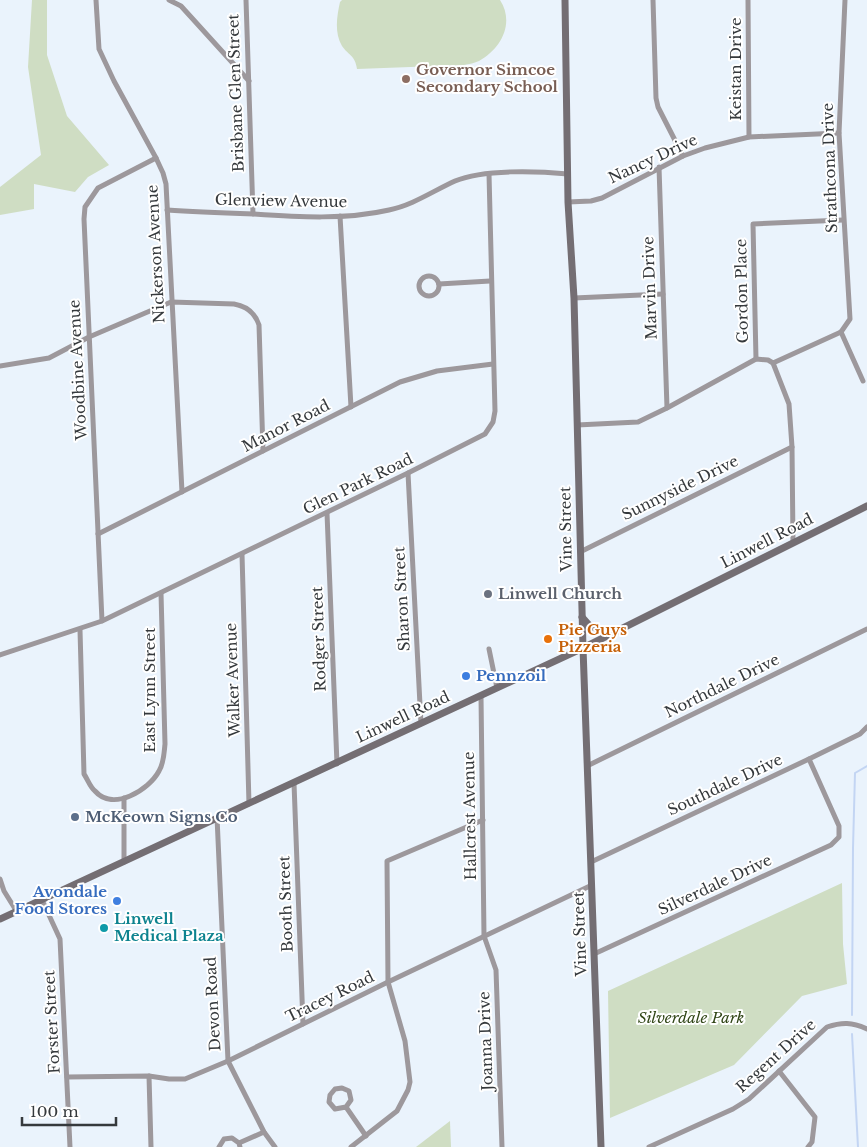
<svg xmlns="http://www.w3.org/2000/svg" width="867" height="1147" font-family="'Libre Baskerville',serif">
<style>
.green{fill:#cfddc3}
.lines{fill:none;stroke-linecap:round;stroke-linejoin:round}
.stream{stroke:#c3d5f3;stroke-width:2}
.street{stroke:#9d989c;stroke-width:5}
.secondary{stroke:#746e73;stroke-width:7}
.education-dot{fill:#8d6e63;stroke:#fff;stroke-width:2}
.worship-dot{fill:#6b7280;stroke:#fff;stroke-width:2}
.food-dot{fill:#e8710a;stroke:#fff;stroke-width:2}
.shop-dot{fill:#3f7fe0;stroke:#fff;stroke-width:2}
.service-dot{fill:#5c6f8a;stroke:#fff;stroke-width:2}
.culture-dot{fill:#0f9aa8;stroke:#fff;stroke-width:2}
.labels{text-anchor:middle;stroke-width:4;stroke-linejoin:round;paint-order:stroke}
.street-label{font-size:15px;fill:#35393c;stroke:#fff}
.education-label{font-size:15px;font-weight:bold;fill:#785e54;stroke:#fff;text-anchor:start}
.worship-label{font-size:15px;font-weight:bold;fill:#5b616d;stroke:#fff;text-anchor:start}
.food-label{font-size:15px;font-weight:bold;fill:#c56008;stroke:#fff;text-anchor:start}
.shop-label{font-size:15px;font-weight:bold;fill:#366cbe;stroke:#fff;text-anchor:start}
.service-label{font-size:15px;font-weight:bold;fill:#4e5e75;stroke:#fff;text-anchor:start}
.culture-label{font-size:15px;font-weight:bold;fill:#0d838f;stroke:#fff;text-anchor:start}
.park-label{font-size:15px;font-style:italic;fill:#314617;stroke:#fff}
</style>
<rect width="100%" height="100%" fill="#eaf3fc"/>
<g class="green">
<path d="M 32,0 L 47,0 L 47,55 L 67,116 L 109,165 L 88,177 L 75,192 L 34,184 L 34,209 L 0,215 L 0,187 L 41,155 L 28,67 Z"/>
<path d="M 342,0 L 500,0 C 515,23 501,49 479,61 C 475,63 469,64 464,65 L 357,69 C 355,55 349,56 342,46 C 334,32 337,16 340,2 Z"/>
<path d="M 842,883 L 843,944 L 847,984 L 802,996 L 734,1065 L 610,1118 L 608,991 Z"/>
<path d="M 450,1121 L 451,1147 L 416,1147 Z"/>
</g>
<g class="lines">
<g class="stream">
<path d="M 852,1015 L 853,848 L 855,773 L 867,766"/>
<path d="M 852,1034 L 858,1147"/>
</g>
<g class="street">
<path d="M 96,0 L 99,49 L 114,81 L 156,158 L 163,173 L 166,184 L 182,492"/>
<path d="M 169,0 L 181,6 L 249,81"/>
<path d="M 246,0 L 253,214"/>
<path d="M 653,0 L 656,98 L 658,107 L 683,156"/>
<path d="M 748,0 L 749,137"/>
<path d="M 659,167 L 667,408"/>
<path d="M 568,202 L 591,201 L 602,198 L 683,156 L 705,148 L 749,137 L 839,133"/>
<path d="M 167,210 C 196,212 225,213 254,214 C 298,217 346,220 389,210 C 413,205 433,191 455,181 C 483,169 537,171 568,174"/>
<path d="M 340,216 L 351,407"/>
<circle cx="429" cy="286" r="10"/>
<path d="M 439,284 L 490,281"/>
<path d="M 574,298 L 663,294"/>
<path d="M 841,332 L 850,319 L 839,133 L 845,0"/>
<path d="M 841,332 L 863,381"/>
<path d="M 756,359 L 753,224 L 843,220"/>
<path d="M 773,363 L 789,404 L 792,447 L 793,542"/>
<path d="M 0,366 L 49,358 L 89,337 L 171,302 L 234,304 C 246,306 255,313 259,325 L 263,451"/>
<path d="M 577,425 L 638,422 L 667,408 L 756,359 L 768,360 L 773,363 L 841,332"/>
<path d="M 408,473 L 421,724"/>
<path d="M 327,513 L 337,764"/>
<path d="M 98,534 L 400,382 L 437,371 L 493,364"/>
<path d="M 580,552 L 792,447"/>
<path d="M 242,554 L 249,804"/>
<path d="M 102,621 L 84,219 L 85,207 L 98,188 L 156,158"/>
<path d="M 80,630 L 84,774 C 88,780 90,787 95,791 C 113,812 149,790 159,771 C 164,763 164,753 165,744 L 161,593"/>
<path d="M 489,649 L 497,688"/>
<path d="M 0,655 L 102,621 L 408,473 L 485,434 L 493,422 L 495,411 L 489,174"/>
<path d="M 481,696 L 484,936 L 496,970 L 502,1147"/>
<path d="M 587,766 L 867,629"/>
<path d="M 294,783 L 303,1024"/>
<path d="M 217,817 L 228,1061 L 264,1132 L 275,1147"/>
<path d="M 124,862 L 124,798"/>
<path d="M 591,862 L 809,759 L 860,734 L 867,727"/>
<path d="M 0,879 L 4,891 L 17,912"/>
<path d="M 42,900 L 60,939 L 70,1147"/>
<path d="M 594,954 L 831,845 L 839,837 L 839,826 L 809,759"/>
<path d="M 779,1071 L 815,1117 L 812,1142 L 808,1147"/>
<path d="M 149,1076 L 151,1147"/>
<path d="M 67,1077 L 149,1076 L 169,1079 L 185,1079 L 228,1061 L 388,982 L 592,885"/>
<path d="M 346,1107 L 335,1109 L 329,1102 L 330,1095 L 335,1089 L 342,1088 L 349,1091 L 351,1100 L 346,1107 L 366,1136"/>
<path d="M 239,1143 L 264,1132"/>
<path d="M 219,1147 L 224,1139 L 232,1138 L 239,1143 L 240,1147"/>
<path d="M 351,1147 L 397,1111 L 408,1090 L 410,1082 L 405,1041 L 388,982 L 387,861 L 483,820"/>
<path d="M 649,1147 L 733,1109 L 749,1099 L 827,1027 C 842,1022 852,1022 867,1029"/>
</g>
<g class="secondary">
<path d="M 565,0 L 568,202 L 574,298 L 583,648 L 601,1147"/>
<path d="M 582,617 L 590,626 L 611,634"/>
<path d="M 0,919 L 583,648 L 867,506"/>
</g>
</g>
<circle class="education-dot" cx="406" cy="79" r="5"/>
<circle class="worship-dot" cx="488" cy="594" r="5"/>
<circle class="food-dot" cx="548" cy="639" r="5"/>
<g class="shop-dot">
<circle cx="466" cy="676" r="5"/>
<circle cx="117" cy="901" r="5"/>
</g>
<circle class="service-dot" cx="75" cy="817" r="5"/>
<circle class="culture-dot" cx="104" cy="928" r="5"/>
<g class="labels">
<g class="street-label">
<text transform="translate(736 69) rotate(-90)" y="5">Keistan Drive</text>
<text transform="translate(236 93) rotate(-92)" y="5">Brisbane Glen Street</text>
<text transform="translate(653 159) rotate(-25)" y="5">Nancy Drive</text>
<text transform="translate(830 168) rotate(-92)" y="5">Strathcona Drive</text>
<text transform="translate(281 201) rotate(1)" y="5">Glenview Avenue</text>
<text transform="translate(156 254) rotate(-93)" y="5">Nickerson Avenue</text>
<text transform="translate(650 288) rotate(-92)" y="5">Marvin Drive</text>
<text transform="translate(742 291) rotate(-91)" y="5">Gordon Place</text>
<text transform="translate(78 370) rotate(-93)" y="5">Woodbine Avenue</text>
<text transform="translate(286 426) rotate(-27)" y="5">Manor Road</text>
<text transform="translate(358 484) rotate(-26)" y="5">Glen Park Road</text>
<text transform="translate(680 488) rotate(-26)" y="5">Sunnyside Drive</text>
<text transform="translate(566 529) rotate(-91)" y="5">Vine Street</text>
<text transform="translate(767 541) rotate(-27)" y="5">Linwell Road</text>
<text transform="translate(402 599) rotate(-93)" y="5">Sharon Street</text>
<text transform="translate(319 639) rotate(-92)" y="5">Rodger Street</text>
<text transform="translate(233 680) rotate(-92)" y="5">Walker Avenue</text>
<text transform="translate(722 686) rotate(-26)" y="5">Northdale Drive</text>
<text transform="translate(150 690) rotate(-90)" y="5">East Lynn Street</text>
<text transform="translate(403 717) rotate(-25)" y="5">Linwell Road</text>
<text transform="translate(725 785) rotate(-25)" y="5">Southdale Drive</text>
<text transform="translate(470 816) rotate(-91)" y="5">Hallcrest Avenue</text>
<text transform="translate(715 885) rotate(-25)" y="5">Silverdale Drive</text>
<text transform="translate(286 904) rotate(-92)" y="5">Booth Street</text>
<text transform="translate(580 934) rotate(-92)" y="5">Vine Street</text>
<text transform="translate(330 997) rotate(-26)" y="5">Tracey Road</text>
<text transform="translate(213 1004) rotate(-93)" y="5">Devon Road</text>
<text transform="translate(52 1022) rotate(-93)" y="5">Forster Street</text>
<text transform="translate(486 1041) rotate(-92)" y="5">Joanna Drive</text>
<text transform="translate(776 1056) rotate(-42)" y="5">Regent Drive</text>
</g>
<g class="education-label">
<text x="416" y="75">Governor Simcoe<tspan x="416" dy="17">Secondary School</tspan></text>
</g>
<g class="worship-label">
<text x="498" y="599">Linwell Church</text>
</g>
<g class="food-label">
<text x="558" y="635">Pie Guys<tspan x="558" dy="17">Pizzeria</tspan></text>
</g>
<g class="shop-label">
<text x="476" y="681">Pennzoil</text>
<text x="107" y="897" text-anchor="end">Avondale<tspan x="107" dy="17">Food Stores</tspan></text>
</g>
<g class="service-label">
<text x="85" y="822">McKeown Signs Co</text>
</g>
<g class="culture-label">
<text x="114" y="924">Linwell<tspan x="114" dy="17">Medical Plaza</tspan></text>
</g>
<g class="park-label">
<text x="691" y="1023">Silverdale Park</text>
</g>
</g>
<path d="M22 1117v8h94v-8" fill="none" stroke="#35393c" stroke-width="2.5"/>
<text x="30" y="1117" font-size="15" fill="#35393c" stroke="#ffffff" stroke-width="4" paint-order="stroke">100 m</text>
</svg>
